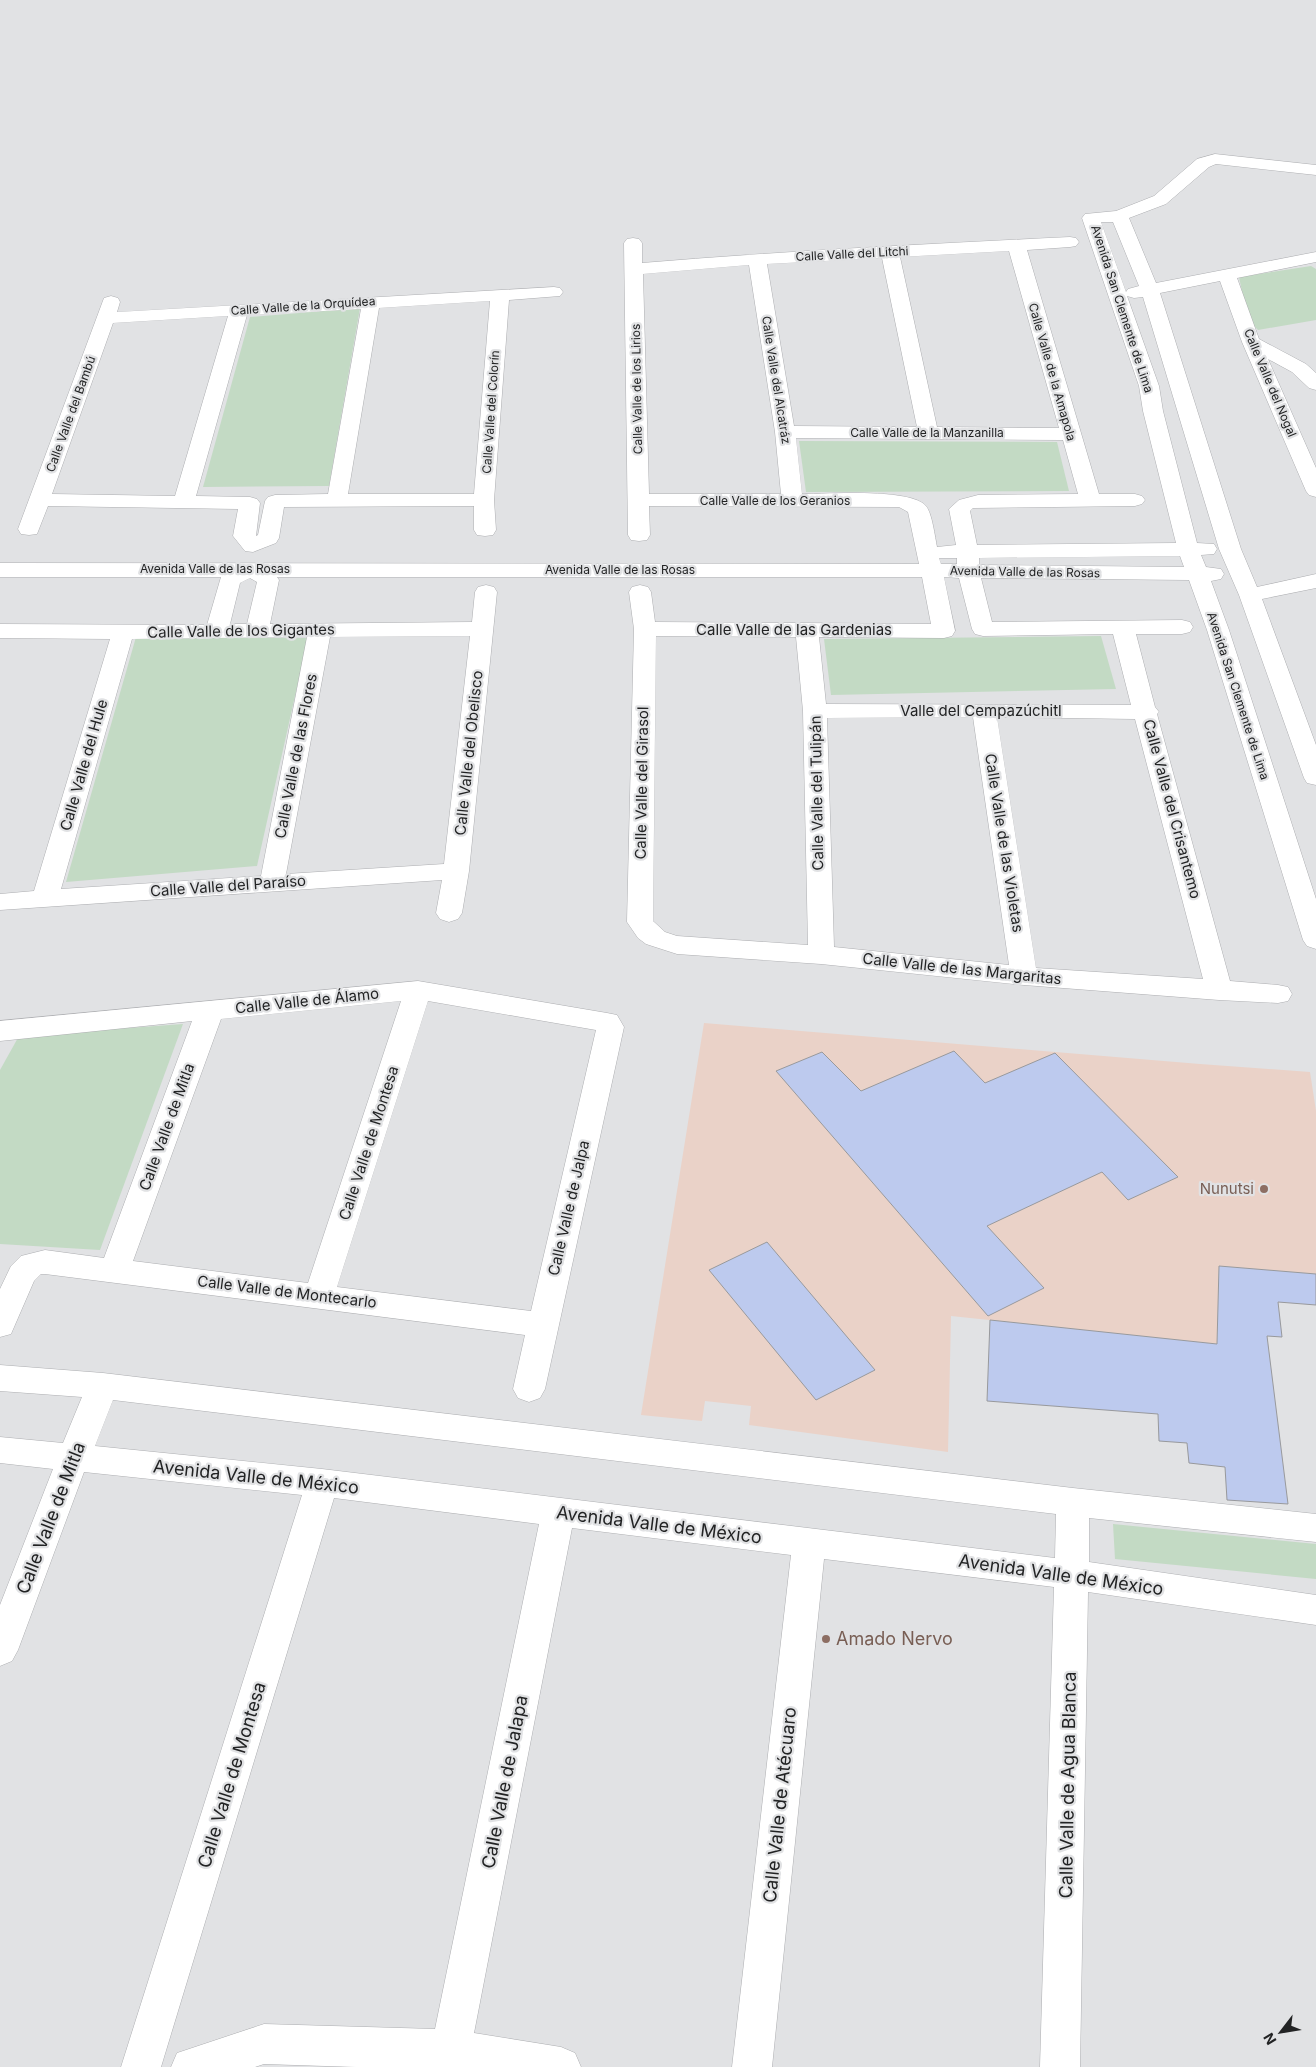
<svg xmlns="http://www.w3.org/2000/svg" width="1316" height="2067" font-family="Inter,sans-serif">
<style>
.education{fill:#ead2c8}
.green{fill:#c3dac4}
.building{fill:#bdcaee;stroke:#98999c}
.lines{fill:none;stroke-linecap:round;stroke-linejoin:round}
.minor-casing{stroke:#adaeb1;stroke-width:1}
.minor{fill:#fff;fill-rule:evenodd}
.education-dot{fill:#8d6e63;stroke:#e1e2e4;stroke-width:2}
.labels{text-anchor:middle;stroke-width:4.5;stroke-linejoin:round;paint-order:stroke}
.far-street-label{font-size:12px;fill:#222324;stroke:#e1e2e4}
.street-label{font-size:15px;fill:#222324;stroke:#e1e2e4}
.education-label{font-size:15px;fill:#785e54;stroke:#e1e2e4;text-anchor:end}
.near-street-label{font-size:18px;fill:#222324;stroke:#e1e2e4}
.near-education-label{font-size:18px;fill:#785e54;stroke:#e1e2e4;text-anchor:start}
</style>
<rect width="100%" height="100%" fill="#e1e2e4"/>
<path class="education" d="M 704,1023 L 1200,1064 L 1310,1072 L 1316,1111 L 1316,1274 L 1219,1266 L 1217,1344 L 951,1316 L 948,1452 L 749,1425 L 751,1406 L 705,1401 L 702,1421 L 641,1415 Z"/>
<g class="green">
<path d="M 1311,266 L 1316,269 L 1316,320 L 1258,330 L 1248,320 L 1239,277 Z"/>
<path d="M 360,308 L 329,486 L 203,487 L 250,317 Z"/>
<path d="M 799,441 L 1057,442 L 1069,491 L 806,492 Z"/>
<path d="M 1101,636 L 1116,689 L 831,695 L 824,639 Z"/>
<path d="M 136,637 L 308,638 L 257,866 L 66,882 Z"/>
<path d="M 183,1024 L 100,1250 L 0,1244 L 0,1070 L 19,1036 Z"/>
<path d="M 1113,1524 L 1316,1544 L 1316,1579 L 1115,1559 Z"/>
</g>
<g class="building">
<path d="M 954,1051 L 985,1083 L 1055,1053 L 1178,1177 L 1128,1200 L 1102,1172 L 987,1226 L 1044,1288 L 988,1316 L 776,1071 L 822,1052 L 861,1091 Z"/>
<path d="M 767,1242 L 875,1370 L 816,1400 L 709,1270 Z"/>
<path d="M 1219,1266 L 1316,1274 L 1316,1305 L 1278,1302 L 1282,1337 L 1267,1336 L 1288,1504 L 1227,1500 L 1225,1467 L 1189,1463 L 1187,1443 L 1159,1441 L 1158,1414 L 987,1401 L 990,1320 L 1217,1344 Z"/>
</g>
<g class="lines">
<g class="minor-casing">
<g id="minor">
<path d="M 1215,154 L 1316,165 L 1316,175 L 1216,164 L 1209,167 L 1166,204 L 1129,218 L 1156,283 L 1316,252 L 1316,262 L 1237,278 L 1259,339 L 1306,364 L 1316,373 L 1316,390 L 1309,388 L 1292,372 L 1268,359 L 1316,468 L 1316,497 L 1309,495 L 1306,491 L 1242,342 L 1220,281 L 1160,293 L 1241,549 L 1257,587 L 1316,574 L 1316,588 L 1262,599 L 1316,745 L 1316,785 L 1307,783 L 1304,778 L 1239,595 L 1219,549 L 1143,297 L 1134,298 L 1127,296 L 1159,386 L 1163,411 L 1197,543 L 1214,544 L 1217,549 L 1214,554 L 1201,555 L 1206,567 L 1221,569 L 1224,574 L 1221,579 L 1211,581 L 1229,630 L 1316,899 L 1316,949 L 1307,946 L 1303,940 L 1207,630 L 1189,580 L 981,578 L 992,622 L 1182,620 L 1190,622 L 1193,627 L 1190,632 L 1182,634 L 1136,634 L 1155,707 L 1159,712 L 1157,714 L 1230,981 L 1278,985 L 1288,987 L 1292,994 L 1288,1001 L 1278,1003 L 1219,1000 L 1024,985 L 821,964 L 677,954 L 646,944 L 638,938 L 627,922 L 634,629 L 629,592 L 632,587 L 640,585 L 648,587 L 651,592 L 655,622 L 931,624 L 922,577 L 277,577 L 279,580 L 270,624 L 472,622 L 475,592 L 478,587 L 486,585 L 494,587 L 497,592 L 469,871 L 462,913 L 458,919 L 449,922 L 440,919 L 436,913 L 442,880 L 0,910 L 0,894 L 34,891 L 110,639 L 0,638 L 0,624 L 207,625 L 221,577 L 0,577 L 0,563 L 919,564 L 908,512 L 899,507 L 649,506 L 650,535 L 647,540 L 639,541 L 631,540 L 628,535 L 624,243 L 627,239 L 633,238 L 639,239 L 642,243 L 642,263 C 785,251 928,244 1070,237 L 1076,238 L 1079,242 L 1076,246 L 1070,247 L 1027,250 L 1099,494 L 1135,494 L 1142,496 L 1145,500 L 1142,504 L 1135,506 L 973,508 L 970,511 L 977,545 L 1176,543 L 1143,411 L 1139,386 L 1082,218 L 1085,214 L 1116,211 L 1154,196 L 1197,159 ZM 1101,222 L 1113,222 L 1139,286 L 1128,289 L 1126,292 ZM 1009,251 L 1059,428 L 937,427 L 900,257 ZM 882,258 L 917,427 L 794,426 L 767,264 ZM 749,265 L 775,432 L 781,494 L 649,494 L 643,274 ZM 796,438 L 1063,440 L 1078,494 L 978,495 L 959,500 L 949,509 L 956,545 L 937,547 C 935,537 932,513 926,506 C 911,488 827,494 802,494 ZM 1180,556 L 1184,567 L 979,565 L 979,558 ZM 939,558 L 957,558 L 957,564 L 941,564 ZM 944,577 L 959,578 L 972,629 L 975,634 L 983,636 L 1113,634 L 1131,705 L 826,704 L 819,637 L 944,638 L 952,636 L 955,631 ZM 250,578 L 257,582 L 247,624 L 230,624 L 240,583 ZM 470,636 L 444,864 L 286,874 L 330,637 ZM 656,636 L 796,637 L 803,711 L 808,945 L 677,936 L 665,932 L 653,921 ZM 307,637 L 261,876 L 61,889 L 132,639 ZM 973,717 L 1009,965 L 834,947 L 827,718 ZM 997,717 L 1135,719 L 1203,979 L 1036,968 Z"/>
<path d="M 554,287 L 560,288 L 563,292 L 560,296 L 509,300 L 494,500 L 496,530 L 493,535 L 485,536 L 477,535 L 474,530 L 474,506 L 284,507 L 279,538 L 276,543 L 253,552 L 245,551 L 233,536 L 238,509 L 48,506 L 37,534 L 29,535 L 21,534 L 18,529 L 104,298 L 111,296 L 118,298 L 120,302 L 117,312 ZM 490,301 L 474,494 L 348,494 L 379,308 ZM 361,309 L 328,494 L 275,495 L 268,497 L 265,501 L 258,535 L 256,536 L 260,503 L 257,499 L 250,497 L 196,496 L 247,315 ZM 228,316 L 175,496 L 52,494 L 113,323 Z"/>
<path d="M 418,981 L 607,1013 L 617,1015 L 624,1027 L 545,1389 L 540,1398 L 529,1402 L 518,1398 L 513,1389 L 525,1335 L 45,1274 L 41,1274 L 34,1281 L 11,1334 L 0,1337 L 0,1289 L 11,1266 L 21,1256 L 45,1250 L 104,1258 L 192,1021 L 0,1041 L 0,1021 ZM 401,1001 L 308,1283 L 133,1261 L 221,1019 ZM 428,1001 L 596,1030 L 531,1311 L 337,1287 Z"/>
<path d="M 0,1365 L 103,1373 L 1073,1488 L 1316,1514 L 1316,1542 L 1089,1518 L 1089,1562 L 1316,1595 L 1316,1625 L 1088,1592 L 1080,2067 L 1040,2067 L 1054,1587 L 824,1559 L 772,2067 L 732,2067 L 791,1555 L 572,1528 L 474,2033 L 561,2047 L 575,2053 L 581,2067 L 356,2067 L 264,2064 L 255,2067 L 171,2067 L 177,2053 L 264,2024 L 435,2029 L 539,1524 L 334,1498 L 161,2067 L 121,2067 L 302,1495 L 84,1472 L 18,1650 L 12,1661 L 0,1666 L 0,1605 L 53,1469 L 0,1463 L 0,1437 L 63,1443 L 82,1397 L 0,1391 ZM 113,1400 L 1056,1514 L 1055,1558 L 322,1469 L 95,1446 Z"/>
</g>
</g>
<use href="#minor" class="minor"/>
</g>
<g class="education-dot">
<circle cx="1264" cy="1189" r="5"/>
<circle cx="826" cy="1639" r="5"/>
</g>
<g class="labels">
<g class="far-street-label">
<text transform="translate(852 254) rotate(-3)" y="4">Calle Valle del Litchi</text>
<text transform="translate(303 306) rotate(-4)" y="4">Calle Valle de la Orquídea</text>
<text transform="translate(1122 309) rotate(72)" y="4">Avenida San Clemente de Lima</text>
<text transform="translate(1052 372) rotate(74)" y="4">Calle Valle de la Amapola</text>
<text transform="translate(776 380) rotate(81)" y="4">Calle Valle del Alcatráz</text>
<text transform="translate(1270 383) rotate(67)" y="4">Calle Valle del Nogal</text>
<text transform="translate(637 389) rotate(-91)" y="4">Calle Valle de los Lirios</text>
<text transform="translate(491 412) rotate(-86)" y="4">Calle Valle del Colorín</text>
<text transform="translate(71 414) rotate(-70)" y="4">Calle Valle del Bambú</text>
<text x="927" y="437">Calle Valle de la Manzanilla</text>
<text x="775" y="505">Calle Valle de los Geranios</text>
<text x="215" y="573">Avenida Valle de las Rosas</text>
<text x="620" y="574">Avenida Valle de las Rosas</text>
<text transform="translate(1025 572) rotate(1)" y="4">Avenida Valle de las Rosas</text>
<text transform="translate(1238 696) rotate(72)" y="4">Avenida San Clemente de Lima</text>
</g>
<g class="street-label">
<text x="794" y="635">Calle Valle de las Gardenias</text>
<text transform="translate(241 631) rotate(-1)" y="5">Calle Valle de los Gigantes</text>
<text x="981" y="716">Valle del Cempazúchitl</text>
<text transform="translate(469 753) rotate(-84)" y="5">Calle Valle del Obelisco</text>
<text transform="translate(296 756) rotate(-79)" y="5">Calle Valle de las Flores</text>
<text transform="translate(84 765) rotate(-74)" y="5">Calle Valle del Hule</text>
<text transform="translate(642 783) rotate(-89)" y="5">Calle Valle del Girasol</text>
<text transform="translate(817 793) rotate(-91)" y="5">Calle Valle del Tulipán</text>
<text transform="translate(1172 809) rotate(75)" y="5">Calle Valle del Crisantemo</text>
<text transform="translate(1004 843) rotate(81)" y="5">Calle Valle de las Violetas</text>
<text transform="translate(228 886) rotate(-4)" y="5">Calle Valle del Paraíso</text>
<text transform="translate(962 969) rotate(6)" y="5">Calle Valle de las Margaritas</text>
<text transform="translate(307 1001) rotate(-6)" y="5">Calle Valle de Álamo</text>
<text transform="translate(167 1127) rotate(-70)" y="5">Calle Valle de Mitla</text>
<text transform="translate(369 1143) rotate(-72)" y="5">Calle Valle de Montesa</text>
<text transform="translate(569 1208) rotate(-77)" y="5">Calle Valle de Jalpa</text>
<text transform="translate(287 1292) rotate(7)" y="5">Calle Valle de Montecarlo</text>
</g>
<g class="education-label">
<text x="1254" y="1194">Nunutsi</text>
</g>
<g class="near-street-label">
<text transform="translate(256 1477) rotate(6)" y="6">Avenida Valle de México</text>
<text transform="translate(51 1518) rotate(-69)" y="6">Calle Valle de Mitla</text>
<text transform="translate(659 1525) rotate(7)" y="6">Avenida Valle de México</text>
<text transform="translate(1061 1575) rotate(8)" y="6">Avenida Valle de México</text>
<text transform="translate(232 1775) rotate(-73)" y="6">Calle Valle de Montesa</text>
<text transform="translate(505 1782) rotate(-79)" y="6">Calle Valle de Jalapa</text>
<text transform="translate(1068 1785) rotate(-89)" y="6">Calle Valle de Agua Blanca</text>
<text transform="translate(780 1805) rotate(-84)" y="6">Calle Valle de Atécuaro</text>
</g>
<g class="near-education-label">
<text x="836" y="1645">Amado Nervo</text>
</g>
</g>
<g transform="translate(1281 2032) rotate(239)" stroke="#e1e2e4" stroke-width="4" paint-order="stroke">
<path d="M0-4L9 19L0 12L-9 19Z" fill="#222324"/>
<text y="-8" font-size="14" font-weight="bold" text-anchor="middle" fill="#222324">N</text>
</g>
</svg>
